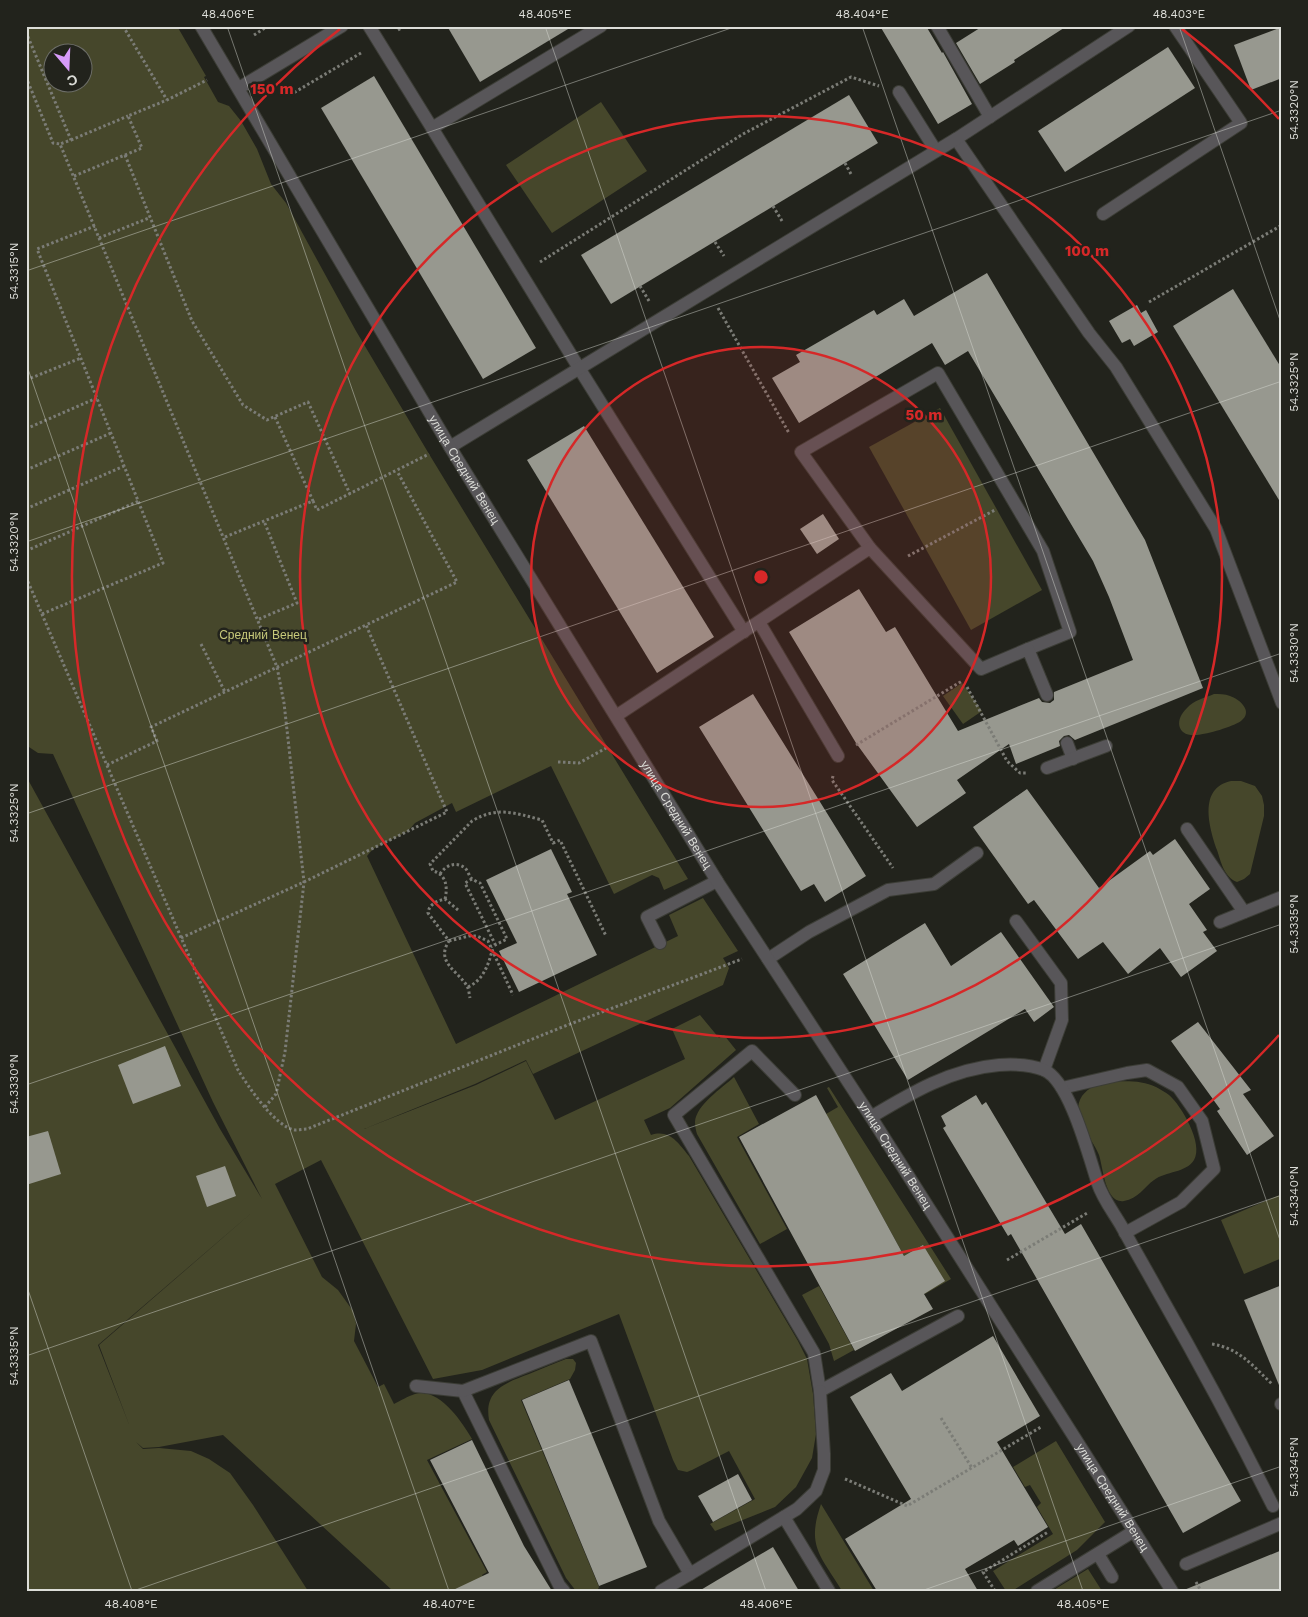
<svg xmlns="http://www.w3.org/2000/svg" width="1308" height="1617" font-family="'Work Sans',sans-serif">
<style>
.green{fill:#46472b;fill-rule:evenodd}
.building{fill:#97988f}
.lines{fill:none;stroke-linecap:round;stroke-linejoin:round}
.lane-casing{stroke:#3c3d36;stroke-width:14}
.street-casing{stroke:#3c3d36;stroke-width:14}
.path{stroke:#7b7c76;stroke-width:3;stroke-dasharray:2.5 2.5;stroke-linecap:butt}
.lane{stroke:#585659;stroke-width:12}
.street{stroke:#585659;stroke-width:12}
.ticks{fill:none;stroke:#dcddd8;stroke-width:1;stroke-opacity:0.45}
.ring{fill:none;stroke:#d62828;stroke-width:2.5}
.labels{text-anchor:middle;stroke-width:5;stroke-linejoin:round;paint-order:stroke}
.street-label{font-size:12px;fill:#dcddd8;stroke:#22231c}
.park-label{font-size:12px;fill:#c7c97a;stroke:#22231c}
.centre{fill:#d62828;stroke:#22231c;stroke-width:2.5}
.ring-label{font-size:15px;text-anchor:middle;font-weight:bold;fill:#d62828;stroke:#22231c;stroke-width:5;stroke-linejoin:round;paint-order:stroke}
.neatline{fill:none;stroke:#dcddd8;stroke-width:2}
.ticks-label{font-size:12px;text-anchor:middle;fill:#dcddd8}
</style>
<rect width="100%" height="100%" fill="#22231c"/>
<g class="green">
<path d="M 26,26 L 177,26 L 206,76 L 204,77 L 218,102 L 229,106 L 241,121 L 257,149 L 271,184 L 286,203 L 356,331 L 429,454 L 688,879 L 664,890 L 659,878 L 652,875 L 614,894 L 551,766 L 456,812 L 452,803 L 415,823 L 408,831 L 373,849 L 367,856 L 456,1044 L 678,936 L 669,915 L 703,898 L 738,951 L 723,958 L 729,968 L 723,985 L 533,1074 L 526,1060 L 475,1084 L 364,1129 L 476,1085 L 526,1061 L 555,1120 L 685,1059 L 672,1029 L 700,1015 L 719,1038 L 724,1035 L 736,1050 L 670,1108 L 644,1120 L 651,1135 C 670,1129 678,1143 689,1156 L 798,1341 L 807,1359 L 813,1394 L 816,1434 L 812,1458 L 796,1487 L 775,1507 L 715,1531 L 710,1524 L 755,1499 L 729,1451 L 692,1470 L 687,1472 L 678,1470 L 673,1460 L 619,1314 L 482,1370 L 433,1379 L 321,1160 L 275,1184 L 322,1277 L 338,1290 L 353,1311 L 356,1324 L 354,1341 L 378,1387 L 384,1384 L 394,1404 C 400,1401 408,1396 415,1394 C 439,1387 462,1422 472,1439 L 427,1460 L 487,1572 L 482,1575 L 492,1591 L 393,1591 L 223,1435 L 159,1447 L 143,1448 L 136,1442 L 143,1449 L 159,1448 L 191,1451 L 209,1459 L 230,1473 L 253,1505 L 308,1591 L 26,1591 L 26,776 L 220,1129 L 262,1199 L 213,1102 L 53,754 L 38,753 L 26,745 ZM 52,52 L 82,52 L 82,82 L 52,82 ZM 263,1203 L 99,1345 L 130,1427 L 98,1345 Z"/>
<path d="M 601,102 L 647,171 L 552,233 L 506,165 Z"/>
<path d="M 940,408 L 1042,590 L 971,630 L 869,447 Z"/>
<path d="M 962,683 L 982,711 L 963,724 L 943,696 Z"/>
<path d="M 1214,694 C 1219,694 1225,694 1230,696 C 1239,699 1254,711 1241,721 C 1232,727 1208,734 1197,735 C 1177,737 1174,720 1187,708 C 1194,700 1205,698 1214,694 Z"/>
<path d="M 1231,781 L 1241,781 L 1255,786 L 1262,796 L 1264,805 L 1264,816 L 1250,874 L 1244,879 L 1237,882 C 1224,877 1221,862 1217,850 C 1209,827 1198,788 1231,781 Z"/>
<path d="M 734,1077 L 759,1124 L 737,1137 L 787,1229 L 760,1244 L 697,1134 C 696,1131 695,1126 695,1122 C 696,1105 722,1088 734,1077 Z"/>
<path d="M 1108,1082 C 1123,1081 1142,1080 1156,1087 C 1160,1089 1165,1092 1169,1095 C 1181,1105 1204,1144 1194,1160 C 1186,1173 1166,1171 1154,1180 C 1144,1187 1138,1199 1124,1201 C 1105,1204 1103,1167 1099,1155 C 1092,1137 1069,1116 1082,1096 C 1089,1087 1097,1084 1108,1082 Z"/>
<path d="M 829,1087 L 951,1279 L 925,1294 L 826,1114 L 838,1107 L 827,1088 Z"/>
<path d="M 1282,1194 L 1282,1258 L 1244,1274 L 1221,1220 Z"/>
<path d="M 819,1286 L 854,1350 L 834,1361 L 829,1344 L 802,1295 Z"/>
<path d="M 566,1359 L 573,1359 L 576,1363 L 575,1370 L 570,1379 L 521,1400 L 599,1587 L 597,1591 L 576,1591 L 566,1578 L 489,1420 C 484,1390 505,1383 529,1374 C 541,1369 553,1364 566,1359 Z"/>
<path d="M 1056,1441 L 1105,1522 L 1077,1550 L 1012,1591 L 1006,1591 L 993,1571 L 1053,1534 L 1037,1507 L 1041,1503 L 1030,1485 L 1025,1487 L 1013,1467 Z"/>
<path d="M 821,1504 L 874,1591 L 842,1591 C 821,1556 806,1547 821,1504 Z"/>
<path d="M 1088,1569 L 1102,1591 L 1052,1591 Z"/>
</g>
<g class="building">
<path d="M 447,26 L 573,26 L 480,82 Z"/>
<path d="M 880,26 L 926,26 L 942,53 L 943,52 L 972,104 L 938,124 Z"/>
<path d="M 983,26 L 1067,26 L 1014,60 L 1015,62 L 980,84 L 956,43 Z"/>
<path d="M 1282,27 L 1282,78 L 1251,90 L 1234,45 Z"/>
<path d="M 1168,47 L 1195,88 L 1065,172 L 1038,131 Z"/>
<path d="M 374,76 L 536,348 L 483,379 L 321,108 Z"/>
<path d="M 849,95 L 878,143 L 611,304 L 581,255 Z"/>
<path d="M 987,273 L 1145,540 L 1203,688 L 1075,740 L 1069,735 L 1064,736 L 1059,741 L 1060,746 L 1016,764 L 1009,744 L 957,780 L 966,793 L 917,827 L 856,743 L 789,632 L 859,589 L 886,632 L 895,627 L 958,731 L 1039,698 L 1042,702 L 1050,703 L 1054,700 L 1054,692 L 1133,660 L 1109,597 L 1093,561 L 968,351 L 945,365 L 932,343 L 799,423 L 772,378 L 800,362 L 796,355 L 874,310 L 877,315 L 904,299 L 914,316 Z"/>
<path d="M 1233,289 L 1282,369 L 1282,505 L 1173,326 Z"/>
<path d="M 1137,305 L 1141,313 L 1146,310 L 1158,332 L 1134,346 L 1130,339 L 1122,343 L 1109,321 Z"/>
<path d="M 584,426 L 714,637 L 657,673 L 527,460 Z"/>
<path d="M 823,514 L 839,539 L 817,554 L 800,529 Z"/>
<path d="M 753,694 L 866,876 L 825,902 L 814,884 L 801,891 L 699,727 Z"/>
<path d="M 1027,789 L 1099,888 L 1150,851 L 1153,855 L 1175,839 L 1210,889 L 1189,904 L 1207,930 L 1203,932 L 1217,951 L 1181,977 L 1160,948 L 1128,974 L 1103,942 L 1078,959 L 1034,900 L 1028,904 L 973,827 Z"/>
<path d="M 551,849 L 572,892 L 567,894 L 597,955 L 519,992 L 499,951 L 517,943 L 486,880 Z"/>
<path d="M 925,923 L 951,966 L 1001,932 L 1054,1007 L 1034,1022 L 1025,1009 L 908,1080 L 843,974 Z"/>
<path d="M 1198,1022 L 1251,1090 L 1243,1094 L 1274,1136 L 1247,1155 L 1217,1111 L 1220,1109 L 1171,1041 Z"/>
<path d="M 165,1046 L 181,1086 L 133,1104 L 118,1065 Z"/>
<path d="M 816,1095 L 904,1256 L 923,1245 L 945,1281 L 924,1294 L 933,1309 L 855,1351 L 739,1137 Z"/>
<path d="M 976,1095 L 982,1105 L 986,1102 L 1065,1234 L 1081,1224 L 1241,1501 L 1183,1533 L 1011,1234 L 1008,1236 L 943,1128 L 946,1126 L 941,1116 Z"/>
<path d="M 48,1131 L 61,1174 L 26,1185 L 26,1137 Z"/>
<path d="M 225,1166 L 236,1196 L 207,1207 L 196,1176 Z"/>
<path d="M 1282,1285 L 1282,1390 L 1281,1390 L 1244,1300 Z"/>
<path d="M 993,1336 L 1040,1416 L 997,1442 L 1048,1527 L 1018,1546 L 1014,1540 L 965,1569 L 978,1591 L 877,1591 L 845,1539 L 911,1499 L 850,1397 L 891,1373 L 902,1391 Z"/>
<path d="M 569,1380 L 647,1567 L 599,1586 L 522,1400 Z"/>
<path d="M 472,1440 L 524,1546 L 552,1591 L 451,1591 L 489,1573 L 430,1460 Z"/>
<path d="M 738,1474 L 752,1500 L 713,1522 L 698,1496 Z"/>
<path d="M 773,1547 L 799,1591 L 699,1591 Z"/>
<path d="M 1282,1550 L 1282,1591 L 1184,1591 L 1184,1590 Z"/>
</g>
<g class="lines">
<g class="lane-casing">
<g id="lane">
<path d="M 369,26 L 432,128"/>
<path d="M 601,26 L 432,128 L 579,368 L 744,632"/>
<path d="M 937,26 L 990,117"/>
<path d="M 239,88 L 342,26"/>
<path d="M 899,92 L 936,151"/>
<path d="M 956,139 L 1089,333 L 1116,367 L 1216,529 L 1282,703"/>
<path d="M 1103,214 L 1241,123 L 1175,26"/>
<path d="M 450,447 L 956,139 L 1129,26"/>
<path d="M 870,548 L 801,452 L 938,373 L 1043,551 L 1070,632 L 1028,649"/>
<path d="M 759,622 L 838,756"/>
<path d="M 616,716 L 870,548 L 981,669 L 1028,649 L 1047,695"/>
<path d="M 1067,743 L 1073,759"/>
<path d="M 1047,768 L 1106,746"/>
<path d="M 1187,829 L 1244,912"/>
<path d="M 1016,921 L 1061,983 L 1062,1020 L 1044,1070"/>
<path d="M 660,943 L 647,917 L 717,881"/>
<path d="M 768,959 L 809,932 L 888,890 L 934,884 L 977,853"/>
<path d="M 1062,1088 L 1127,1073 L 1147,1070 L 1178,1087 L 1202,1121 L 1214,1169 L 1181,1202 L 1125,1233"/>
<path d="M 795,1095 L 752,1051 L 674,1115 L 814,1353 L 820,1391 L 958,1316"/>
<path d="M 871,1117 C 911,1093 951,1069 999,1065 C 1014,1064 1029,1064 1044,1070 C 1070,1081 1089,1157 1098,1184 C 1103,1199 1114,1213 1122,1227 C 1134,1249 1147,1271 1159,1293 C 1199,1363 1237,1434 1273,1506"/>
<path d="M 416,1386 L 463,1391 L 559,1585 L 564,1591"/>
<path d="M 463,1391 L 591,1341 L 659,1521 L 690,1574 L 797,1509 L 816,1491 L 824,1470 L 824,1454 L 820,1391"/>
<path d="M 1281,1404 L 1282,1404"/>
<path d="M 784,1517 L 829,1591"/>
<path d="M 1098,1554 L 1112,1577"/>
<path d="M 1186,1564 L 1282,1523"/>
<path d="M 661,1591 L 690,1574"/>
<path d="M 1037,1591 L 1134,1531"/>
</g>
</g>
<g class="street-casing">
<g id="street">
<path id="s1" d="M 201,26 L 450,447 L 717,881 L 871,1117 L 1172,1591"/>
<path d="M 1220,922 L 1282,897"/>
</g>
</g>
<g class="path">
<path d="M 123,26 L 167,100"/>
<path d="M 398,30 L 405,26"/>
<path d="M 26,32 L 71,140 L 60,144"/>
<path d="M 254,35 L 268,26"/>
<path d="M 26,77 L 53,143 L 60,144 L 277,667 L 284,703 L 304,882 L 285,1052 L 276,1094 L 265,1107"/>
<path d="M 290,95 L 361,53"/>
<path d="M 71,140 L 128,116"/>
<path d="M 125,155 L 192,321 L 243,405 L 267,420 L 308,402 L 350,494"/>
<path d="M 845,163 L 852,176"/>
<path d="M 74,176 L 142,148 L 128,116 L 167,100 L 207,80"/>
<path d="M 773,206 L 782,221"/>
<path d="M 99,238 L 149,218"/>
<path d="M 715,242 L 724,256"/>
<path d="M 540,262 L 743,134 L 851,77 L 879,86"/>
<path d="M 640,286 L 649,301"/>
<path d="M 1149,302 L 1282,225"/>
<path d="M 718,308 L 789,433"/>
<path d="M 26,380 L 81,358"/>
<path d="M 275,417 L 313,501"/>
<path d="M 26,429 L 97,398"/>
<path d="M 26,470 L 111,433"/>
<path d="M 26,509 L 124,466"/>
<path d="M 225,537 L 313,501 L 317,510 L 429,454"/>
<path d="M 26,551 L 139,501"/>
<path d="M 908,556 L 995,510"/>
<path d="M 26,577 L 238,1070 C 248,1086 275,1127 295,1130 C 299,1130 303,1129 307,1129 L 565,1026 L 742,959"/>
<path d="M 42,614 L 163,563 L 37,249 L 95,226"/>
<path d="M 259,619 L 297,603 L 264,521"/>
<path d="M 201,644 L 225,692"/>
<path d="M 967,687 L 1007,761 L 1020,773 L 1027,773"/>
<path d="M 856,745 L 962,681"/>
<path d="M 558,762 L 579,763 L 608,747"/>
<path d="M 107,765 L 157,741 L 151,727 L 366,625"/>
<path d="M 833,776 L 832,780 L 893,868"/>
<path d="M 440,874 C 446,865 456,861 465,868 C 468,871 469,876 472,879 C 472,879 479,883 480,883 L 507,939 L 491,947"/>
<path d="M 472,879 L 465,883 L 495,944"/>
<path d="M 445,899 C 448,887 446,874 433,871 L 430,864 L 472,821 C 497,806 515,813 542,820 L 553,843 L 560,840 L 606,936"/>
<path d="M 458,910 L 445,899 C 437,901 429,904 428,913 L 449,941 C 435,962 458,971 467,986 C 469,989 469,994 470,998"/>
<path d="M 181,938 L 304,882 L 447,812 L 366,625 L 457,582 L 397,471"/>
<path d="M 449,941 L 469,936 L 477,936 L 488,941 L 513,995"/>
<path d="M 468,987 C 483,980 488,966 492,951"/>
<path d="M 1007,1260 L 1089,1212"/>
<path d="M 1212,1344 C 1239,1348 1253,1366 1272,1384"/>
<path d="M 941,1418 L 972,1468"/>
<path d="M 845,1479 L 907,1506 L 1041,1427"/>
<path d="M 1196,1582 L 1201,1591"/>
<path d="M 995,1591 L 983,1572 L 1048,1532"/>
</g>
<use href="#lane" class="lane"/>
<use href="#street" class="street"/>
</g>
<path class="ticks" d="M 227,26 L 766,1591M 545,26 L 1083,1591M 862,26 L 1282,1246M 1179,26 L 1282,326M 26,271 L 737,26M 26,363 L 449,1591M 26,542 L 1282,110M 26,814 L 1282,381M 26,1085 L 1282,653M 26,1284 L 132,1591M 26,1356 L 1282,924M 133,1591 L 1282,1195M 921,1591 L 1282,1466"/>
<circle cx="761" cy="577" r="230" fill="#d62828" fill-opacity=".12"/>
<g class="ring">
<circle cx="761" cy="577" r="230"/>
<circle cx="761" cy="577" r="461"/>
<path d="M1279 1035A691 691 0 1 1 340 29M1182 29A691 691 0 0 1 1279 119"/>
</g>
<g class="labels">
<g class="street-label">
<text dy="4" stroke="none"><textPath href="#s1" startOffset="516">улица Средний Венец</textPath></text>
<text dy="4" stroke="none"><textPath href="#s1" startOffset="921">улица Средний Венец</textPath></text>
<text dy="4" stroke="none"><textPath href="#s1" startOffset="1326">улица Средний Венец</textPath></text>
<text dy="4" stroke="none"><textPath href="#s1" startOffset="1731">улица Средний Венец</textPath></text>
</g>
<g class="park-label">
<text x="263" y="639">Средний Венец</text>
</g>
</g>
<circle cx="761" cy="577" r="8" class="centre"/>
<g class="ring-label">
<text x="272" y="94">150 m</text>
<text x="1087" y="256">100 m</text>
<text x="924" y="420">50 m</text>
</g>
<rect width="1308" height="1617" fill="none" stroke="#22231c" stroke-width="55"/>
<g transform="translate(68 68) rotate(161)"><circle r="24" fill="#22231c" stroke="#6c6d67"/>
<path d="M0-4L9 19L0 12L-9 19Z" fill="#d79bf9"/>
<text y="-8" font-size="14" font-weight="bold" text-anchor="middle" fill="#dcddd8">С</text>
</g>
<rect x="28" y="28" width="1252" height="1562" class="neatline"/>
<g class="ticks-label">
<text x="228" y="18">48.406°E</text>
<text x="545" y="18">48.405°E</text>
<text x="862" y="18">48.404°E</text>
<text x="1179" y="18">48.403°E</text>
<text transform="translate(1294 110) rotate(-90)" y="4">54.3320°N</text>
<text transform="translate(14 271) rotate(-90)" y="4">54.3315°N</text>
<text transform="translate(1294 382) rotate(-90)" y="4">54.3325°N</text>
<text transform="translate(14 542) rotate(-90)" y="4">54.3320°N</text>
<text transform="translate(1294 653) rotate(-90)" y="4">54.3330°N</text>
<text transform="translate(14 813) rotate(-90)" y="4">54.3325°N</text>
<text transform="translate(1294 924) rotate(-90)" y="4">54.3335°N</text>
<text transform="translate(14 1084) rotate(-90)" y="4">54.3330°N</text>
<text transform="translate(1294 1196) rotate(-90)" y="4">54.3340°N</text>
<text transform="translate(14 1356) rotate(-90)" y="4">54.3335°N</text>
<text transform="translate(1294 1467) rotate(-90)" y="4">54.3345°N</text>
<text x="131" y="1608">48.408°E</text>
<text x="449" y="1608">48.407°E</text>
<text x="766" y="1608">48.406°E</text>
<text x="1083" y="1608">48.405°E</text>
</g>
</svg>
